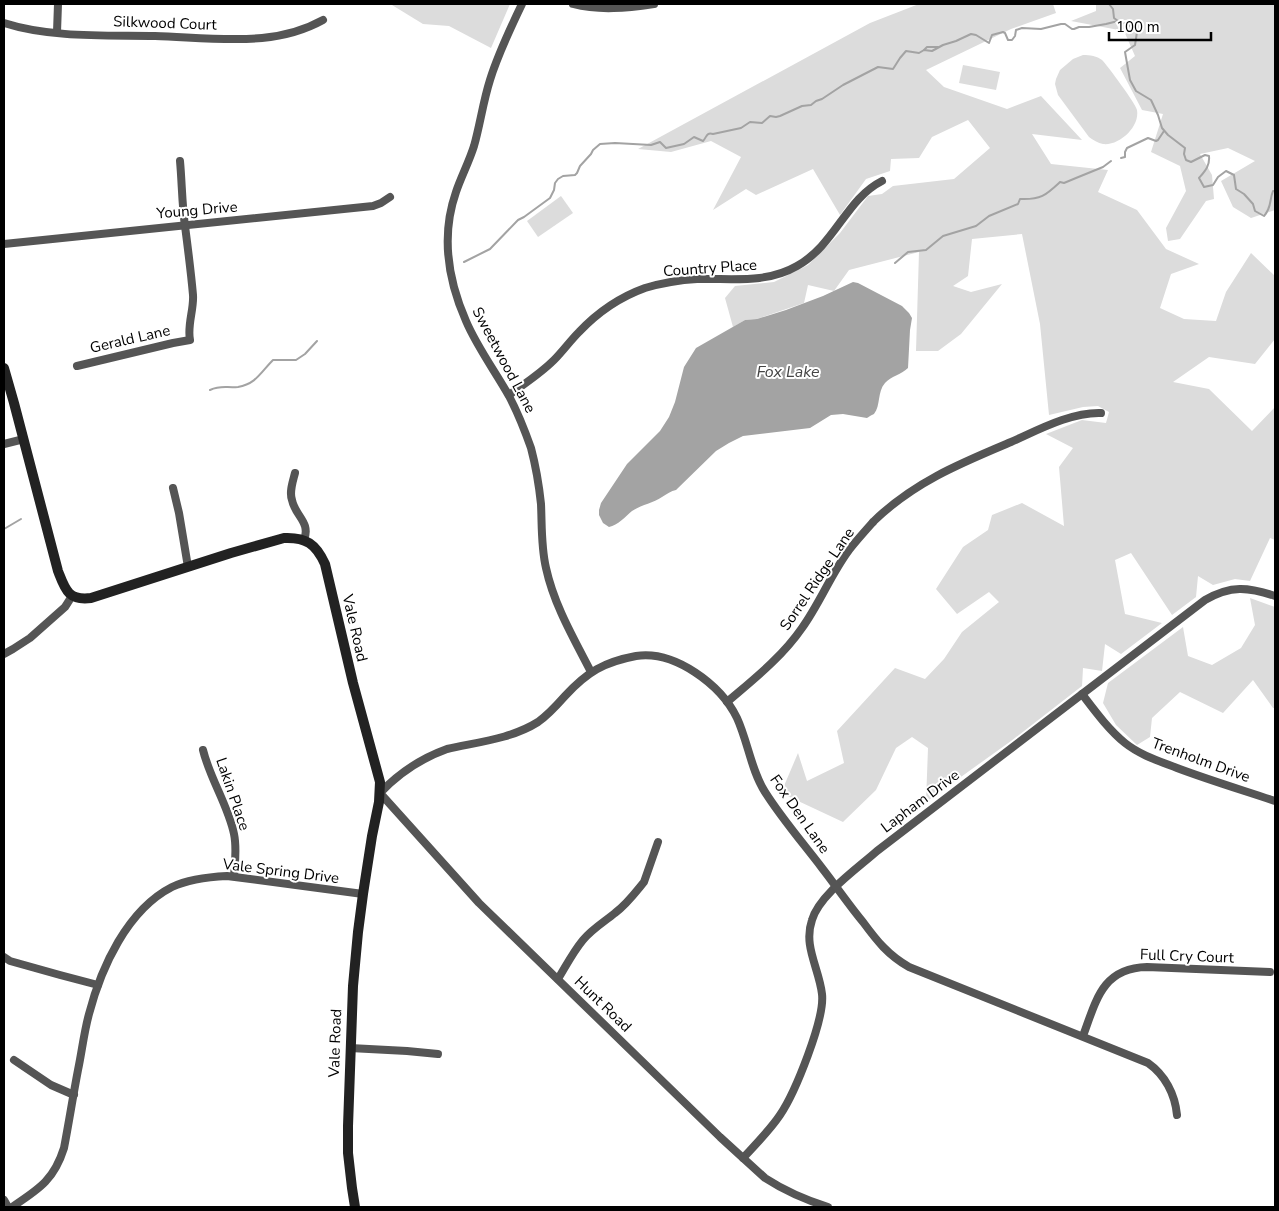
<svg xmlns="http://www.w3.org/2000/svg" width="1279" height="1211" font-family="'Nunito Sans',sans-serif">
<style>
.green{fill:#dcdcdc}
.water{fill:#a3a3a3}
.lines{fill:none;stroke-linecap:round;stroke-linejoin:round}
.stream{stroke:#a3a3a3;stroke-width:2}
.minor{stroke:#555;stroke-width:8}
.secondary{stroke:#222;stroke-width:10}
.labels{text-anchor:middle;stroke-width:4;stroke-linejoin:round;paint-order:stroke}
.street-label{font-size:15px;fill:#000;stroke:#fff}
.water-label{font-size:16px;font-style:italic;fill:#444;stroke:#fff}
</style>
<rect width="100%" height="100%" fill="#fff"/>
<g class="green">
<path d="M 392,4 L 510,4 L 491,48 L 449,26 L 423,24 L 392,5 Z"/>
<path d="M 919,4 L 1053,4 L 1056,13 L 1011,29 L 926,70 L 944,87 L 1007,109 L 1041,96 L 1082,140 L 1032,134 L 1051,164 L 1108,170 L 1098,192 L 1137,210 L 1166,249 L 1199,264 L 1171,274 L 1160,308 L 1184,319 L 1216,321 L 1226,292 L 1251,253 L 1275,276 L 1275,339 L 1255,364 L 1209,357 L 1173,382 L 1209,389 L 1252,431 L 1275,407 L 1275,540 L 1270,538 L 1250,581 L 1235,579 L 1213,585 L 1198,576 L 1196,597 L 1172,615 L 1131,553 L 1115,560 L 1125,614 L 1162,623 L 1121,654 L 1105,644 L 1102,671 L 1083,668 L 1082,686 L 1011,741 L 926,802 L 928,748 L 912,737 L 896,748 L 876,790 L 843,822 L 781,793 L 798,753 L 807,781 L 844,763 L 837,731 L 895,668 L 925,679 L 944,659 L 962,632 L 999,602 L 989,592 L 957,614 L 936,589 L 963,547 L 988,530 L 992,515 L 1022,503 L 1064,526 L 1059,467 L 1073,448 L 1046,434 L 1082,420 L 1106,423 L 1109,412 L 1098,406 L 1083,407 L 1049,415 L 1040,324 L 1022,234 L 972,239 L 968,276 L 953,286 L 971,292 L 1002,284 L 961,334 L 938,351 L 916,351 L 919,252 L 849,270 L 834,291 L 808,285 L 804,303 L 757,319 L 745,320 L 733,327 L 725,298 L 735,286 L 774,282 L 808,265 L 840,233 L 868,196 L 882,194 L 893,186 L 954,179 L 990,148 L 968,120 L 932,137 L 919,158 L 891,159 L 890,171 L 866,179 L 840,215 L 813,169 L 756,195 L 746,189 L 713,210 L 741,157 L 711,141 L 671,152 L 638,149 L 870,23 Z"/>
<path d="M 1096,4 L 1275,4 L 1275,210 L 1251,218 L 1233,207 L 1221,181 L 1255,161 L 1228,148 L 1200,154 L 1212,175 L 1214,199 L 1206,201 L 1180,239 L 1168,241 L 1166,228 L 1186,191 L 1180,166 L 1151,152 L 1163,114 L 1142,110 L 1120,68 L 1135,56 L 1124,31 L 1071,21 L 1096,11 Z"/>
<path d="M 1083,55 C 1090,55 1097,56 1102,60 C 1107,65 1136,104 1137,110 C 1140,127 1119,146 1103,144 C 1098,143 1093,140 1089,137 L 1058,95 L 1055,84 L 1056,79 L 1060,70 L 1073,59 Z"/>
<path d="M 963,65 L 1000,72 L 996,90 L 959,83 Z"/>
<path d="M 561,196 L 573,213 L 538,237 L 527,221 Z"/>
<path d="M 1250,598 L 1275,607 L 1275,708 L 1273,708 L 1253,680 L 1223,713 L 1180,692 L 1152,718 L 1150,737 L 1137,745 L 1116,725 L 1103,703 L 1108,683 L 1183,627 L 1188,656 L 1212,665 L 1241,648 L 1255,625 Z"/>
</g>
<path class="water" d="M 853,282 L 858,283 L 902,306 L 909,313 L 912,318 L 910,330 L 908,368 C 901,375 891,376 885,383 C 877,392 881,405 874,414 C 873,414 867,418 867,418 L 843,414 L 831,415 L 810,428 L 743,436 L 729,443 L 716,451 L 676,490 C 671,491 667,494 662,497 C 653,503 641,505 632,511 C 625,517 618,525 609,527 L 603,523 L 599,515 L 599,510 L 601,503 L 627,464 L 660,431 L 669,417 L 675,402 L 684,367 L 696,348 L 745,320 L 757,319 L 786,310 L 823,296 Z"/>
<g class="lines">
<g class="stream">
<path d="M 1109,4 L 1113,9 L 1114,18 L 1118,21 L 1128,24 L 1137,32 L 1135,45 L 1125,52 L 1130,80 L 1136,91 L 1151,100 L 1158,115 L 1162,128 L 1168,135 L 1185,148 L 1184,154 L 1186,160 L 1191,162 L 1205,155 L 1209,156 C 1210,166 1205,171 1199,178 L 1204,187 L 1213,185 L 1218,177 L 1226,171 L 1234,175 L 1236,189 L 1244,194 L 1253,204 L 1255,211 L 1264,216 C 1272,207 1269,201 1273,191 L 1275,191"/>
<path d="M 924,50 L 927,47 L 938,47"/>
<path d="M 1121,158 L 1125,157 L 1125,152 L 1127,148 L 1148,138 L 1156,141 L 1158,140 L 1164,131"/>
<path d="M 464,262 L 490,249 L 518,220 L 524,217 L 550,198 L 554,190 L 555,183 L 558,179 L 563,176 L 575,175 L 577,173 L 580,166 L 591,154 L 593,150 L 600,144 L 615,143 L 651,145 L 660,142 L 666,148 L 684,144 L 694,137 L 703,141 C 707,137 706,132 713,134 L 741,128 L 750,122 L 762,123 L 770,116 L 776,117 L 780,116 L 802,106 L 811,105 L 816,101 L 822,99 L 843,85 L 878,67 L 893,69 L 900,58 L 906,51 L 919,53 L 924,50 L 932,51 L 943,45 L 956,41 L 971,34 L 976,35 L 989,43 L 992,35 L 1003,32 L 1005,33 L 1008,40 L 1012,40 L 1015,36 L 1016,30 L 1022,28 L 1041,29 L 1061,24 L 1065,24 L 1072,29 L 1074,29 L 1079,27 L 1089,27 L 1106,24 L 1118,21"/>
<path d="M 895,263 L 908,252 L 926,250 L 943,236 L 976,226 L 989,216 L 1018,204 L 1020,199 C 1041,200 1046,195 1060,182 L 1064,183 L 1076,178 L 1103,167 L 1111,161"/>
<path d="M 210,390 C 221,385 226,388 238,387 C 256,384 261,372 273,360 L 296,360 L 305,354 L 317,341"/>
<path d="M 4,529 L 21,519"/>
</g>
<g class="minor">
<path d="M 522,4 C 510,29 498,54 490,80 C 483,102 480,125 474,146 C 469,162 461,177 456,192 C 441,235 448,280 466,321 C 477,347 495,371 509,396 C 518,413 525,431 531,448 C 536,467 539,485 541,504 C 542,526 541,547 546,568 C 554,605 574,639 591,672"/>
<path d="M 573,4 C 600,11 627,8 654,4"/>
<path d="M 4,23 C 51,38 106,35 155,36 C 190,37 227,41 262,38 C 283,36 305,30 323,20"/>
<path d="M 57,32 L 58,4"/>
<path d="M 4,244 L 373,206 L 381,203 L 390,197"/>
<path d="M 77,366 L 173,343 L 190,340 C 187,325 194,310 193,295 C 191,272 188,249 185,226 C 182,205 182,183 180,161"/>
<path d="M 509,395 C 524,384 540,374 554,360 C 563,351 570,341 579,332 C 597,313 620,297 645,288 C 662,283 679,280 697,279 C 731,278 766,284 797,266 C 835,245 846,199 882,181"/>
<path d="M 4,444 L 24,439"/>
<path d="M 295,473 C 293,481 289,492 292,500 C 295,516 311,522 304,540"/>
<path d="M 173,488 L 179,513 L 188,567"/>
<path d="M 4,654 L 13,649 L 30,638 L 65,607 L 72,596"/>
<path d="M 1082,694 C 1095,711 1108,729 1125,743 C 1140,755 1159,761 1177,768 C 1209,780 1242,790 1275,801"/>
<path d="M 727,702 C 754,679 782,657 802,628 C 820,603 831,574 849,550 C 857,540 866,530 874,521 C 914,482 961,463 1011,442 C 1038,430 1071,412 1101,413"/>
<path d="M 203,750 C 210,779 228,805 234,834 C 237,848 235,862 234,876"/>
<path d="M 4,957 L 10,961 L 60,975 L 98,985"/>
<path d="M 558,979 C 566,966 573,952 583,940 C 592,929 604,922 615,913 C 627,904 635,893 644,882 L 658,842"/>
<path d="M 1083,1036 C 1096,1001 1102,968 1147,967 L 1270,972"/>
<path d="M 350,1048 L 407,1051 L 438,1054"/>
<path d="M 14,1060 L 51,1085 L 74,1095"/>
<path d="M 743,1158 C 756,1144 770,1130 780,1115 C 795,1093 825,1019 822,994 C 819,968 803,946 812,920 C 819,895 858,868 877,851 L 1205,600 C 1231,585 1248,587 1275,596"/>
<path d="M 4,1200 L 8,1207"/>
<path d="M 12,1207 C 39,1189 54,1180 64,1148 C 69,1122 73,1096 78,1070 C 82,1051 84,1032 89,1014 C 101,968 127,910 172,887 C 189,879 208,877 227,876 L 363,894"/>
<path d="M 828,1207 C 806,1200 785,1191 765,1178 L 720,1137 L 479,903 L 380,793 C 399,773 422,758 447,749 C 478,742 511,739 538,722 C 548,715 557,705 565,696 C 587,672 604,662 636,656 C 675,650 721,685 737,718 C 748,742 751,770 765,792 C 782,819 803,843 822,868 C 836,886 849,905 863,922 C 877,941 888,955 909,967 L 1148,1063 C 1165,1075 1175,1094 1177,1115"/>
</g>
<path class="secondary" d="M 4,368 L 14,403 L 58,571 C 65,589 68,601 91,598 L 231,553 L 284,538 C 306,537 316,544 325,564 L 353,683 L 380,782 L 379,802 L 372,836 L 363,894 L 358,932 L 353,986 L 348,1126 L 348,1153 L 352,1188 L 355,1207"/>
</g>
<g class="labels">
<g class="street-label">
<text transform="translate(165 23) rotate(2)" y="5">Silkwood Court</text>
<text transform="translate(197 210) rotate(-5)" y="5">Young Drive</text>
<text transform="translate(710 268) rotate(-4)" y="5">Country Place</text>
<text transform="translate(130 339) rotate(-13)" y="5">Gerald Lane</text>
<text transform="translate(504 360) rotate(62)" y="5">Sweetwood Lane</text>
<text transform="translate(817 579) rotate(-56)" y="5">Sorrel Ridge Lane</text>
<text transform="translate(355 628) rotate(77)" y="5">Vale Road</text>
<text transform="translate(1201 760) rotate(20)" y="5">Trenholm Drive</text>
<text transform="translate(233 794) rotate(71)" y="5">Lakin Place</text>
<text transform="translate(920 801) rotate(-37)" y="5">Lapham Drive</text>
<text transform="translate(800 814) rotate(55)" y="5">Fox Den Lane</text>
<text transform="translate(281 871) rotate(7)" y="5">Vale Spring Drive</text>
<text transform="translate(1187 956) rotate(2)" y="5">Full Cry Court</text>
<text transform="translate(603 1004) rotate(44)" y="5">Hunt Road</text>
<text transform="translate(335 1043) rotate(-88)" y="5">Vale Road</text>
</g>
<g class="water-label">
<text x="788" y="377">Fox Lake</text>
</g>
</g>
<rect width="1279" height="1211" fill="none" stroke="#000000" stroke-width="10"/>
<path d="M1109 32v8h102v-8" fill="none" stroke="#000000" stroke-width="2.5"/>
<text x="1116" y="32" font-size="15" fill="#000000" stroke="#ffffff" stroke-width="4" paint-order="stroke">100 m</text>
</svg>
